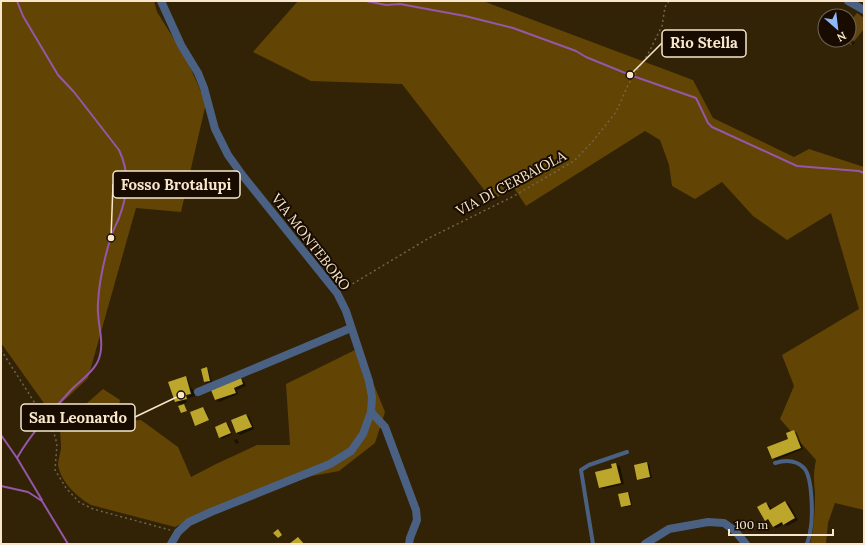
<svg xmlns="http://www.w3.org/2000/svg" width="865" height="545" font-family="Lora,serif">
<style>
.green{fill:#614510}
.forest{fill:#624405}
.shadow{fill:#0007}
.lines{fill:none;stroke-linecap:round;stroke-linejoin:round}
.stream{stroke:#9557a7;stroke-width:2}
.building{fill:#bca62b}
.path{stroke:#746448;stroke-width:1.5;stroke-dasharray:2 3;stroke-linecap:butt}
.lane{stroke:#4a6183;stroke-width:4}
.street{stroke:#4a6183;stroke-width:8}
.labels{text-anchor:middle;stroke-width:4;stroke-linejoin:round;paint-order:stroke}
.street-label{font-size:14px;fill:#f8e7cc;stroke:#180c00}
.leader{fill:none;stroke:#f8e7cc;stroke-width:1.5}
.callout-dot{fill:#f8e7cc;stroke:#180c00;stroke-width:1.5}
.callout{fill:#180c00;stroke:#f8e7cc;stroke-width:1.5}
.callout-label{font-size:15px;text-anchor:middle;font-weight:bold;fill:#f8e7cc}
</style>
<rect width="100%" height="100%" fill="#322206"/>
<path class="green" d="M 857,13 L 864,18 L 864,29 L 851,45 L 845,40 L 849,40 L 849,23 Z"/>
<g class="forest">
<path d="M 1,1 L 154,1 L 157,12 L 186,58 L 206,103 L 181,212 L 136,208 L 88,378 L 51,413 L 1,343 Z"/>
<path d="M 298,1 L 483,1 L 693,80 L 713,118 L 794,157 L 809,149 L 864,167 L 864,510 L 835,503 L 828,523 L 826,544 L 810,544 C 814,528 815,511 815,494 C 814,480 813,474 816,460 L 780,419 L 794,386 L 782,355 L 859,309 L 831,213 L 787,240 L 753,216 L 722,182 L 695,199 L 672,186 L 669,165 L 660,140 L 645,131 L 526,206 L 514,188 L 492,200 L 402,84 L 311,81 L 253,52 Z"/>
<path d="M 359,348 L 385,412 L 375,443 L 339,471 L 312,476 L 189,518 L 181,524 L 175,527 L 91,505 C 76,496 61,482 58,465 C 58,460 60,454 61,449 C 61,442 60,434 60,427 L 103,389 L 120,400 L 116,422 L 141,420 L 178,447 L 191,477 L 216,464 L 257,445 L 290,445 L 286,384 Z"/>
</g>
<g class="shadow">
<path d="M 852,28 L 856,32 L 854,35 L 849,31 Z"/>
<path d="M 849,38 L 855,42 L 853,45 L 846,40 L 849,40 Z"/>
<path d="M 206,368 L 208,369 L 212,382 L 207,383 L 205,382 L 202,370 Z"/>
<path d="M 186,377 L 188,379 L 191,388 L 193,390 L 195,396 L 186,399 L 187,402 L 182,404 L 185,405 L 187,411 L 183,413 L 183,405 L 176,402 Z"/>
<path d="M 241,380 L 244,381 L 246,386 L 237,390 L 238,394 L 219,402 L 216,400 L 212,390 Z"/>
<path d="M 203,408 L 205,409 L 209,419 L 196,424 Z"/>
<path d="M 246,415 L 249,416 L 254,429 L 240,435 L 237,433 L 232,421 Z"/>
<path d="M 226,423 L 228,424 L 232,434 L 222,439 L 220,437 Z"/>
<path d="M 794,431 L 797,433 L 803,449 L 776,460 L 773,458 L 789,439 Z"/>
<path d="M 237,439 L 239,443 L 236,444 L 234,440 Z"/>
<path d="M 647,463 L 649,464 L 652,478 L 640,480 L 638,479 Z"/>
<path d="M 616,464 L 620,466 L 624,484 L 603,489 L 600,487 L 614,469 L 613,465 Z"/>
<path d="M 628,493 L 630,494 L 632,506 L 624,507 L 622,506 Z"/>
<path d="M 786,502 L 789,504 L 798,520 L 787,526 L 784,524 L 777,528 L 774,527 L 771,521 L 769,522 L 766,520 L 766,503 L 769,505 L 772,510 Z"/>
</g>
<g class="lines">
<g class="stream">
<path d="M 17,1 L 23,16 L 58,75 L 74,92 L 119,150 C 130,173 128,194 119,218 C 116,225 112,232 110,240 C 104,260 99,282 98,303 C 96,323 107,344 97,363 C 91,374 81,380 72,389 C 52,411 32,432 17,458"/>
<path d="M 366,1 L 386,5 L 400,4 L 465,16 L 513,28 L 576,51 L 586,57 L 630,75 L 696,98 L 708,123 L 712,127 L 797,166 L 859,171 L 864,173"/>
<path d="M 1,435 L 17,458 L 42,500"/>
<path d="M 1,486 L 28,492 L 42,501 L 68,544"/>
</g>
</g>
<g class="building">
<path d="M 207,367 L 210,381 L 204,382 L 201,369 Z"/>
<path d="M 186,376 L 191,394 L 186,395 L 187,399 L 175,402 L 168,382 Z"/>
<path d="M 241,378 L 243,384 L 234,388 L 236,393 L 215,400 L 211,390 Z"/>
<path d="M 184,404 L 187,411 L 181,413 L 178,406 Z"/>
<path d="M 203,407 L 209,420 L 195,426 L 190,412 Z"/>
<path d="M 246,414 L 252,427 L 236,433 L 231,420 Z"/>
<path d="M 226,422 L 231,433 L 219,438 L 215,427 Z"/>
<path d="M 794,430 L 801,448 L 772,459 L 767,447 L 788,439 L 786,433 Z"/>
<path d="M 647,462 L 650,477 L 637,480 L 634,465 Z"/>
<path d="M 616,463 L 621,483 L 599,488 L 595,472 L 612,468 L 611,464 Z"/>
<path d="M 628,492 L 631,505 L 621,507 L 618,494 Z"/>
<path d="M 785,501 L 795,518 L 783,525 L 782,522 L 773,527 L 768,519 L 765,521 L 757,507 L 766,502 L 770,510 Z"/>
<path d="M 278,529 L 282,535 L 278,538 L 273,533 Z"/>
<path d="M 298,537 L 304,544 L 289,544 Z"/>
</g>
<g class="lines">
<g class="path">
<path d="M 344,289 L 429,238 L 512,197 L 574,161 L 593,141 L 616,112 L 628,85 L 648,54 L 662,26 L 665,7 L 669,1"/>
<path d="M 1,350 L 54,433 L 57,444 L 55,470 L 66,488 L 79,502 L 93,509 L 170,530"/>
</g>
<g class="lane">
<path d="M 775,463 C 785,460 796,460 804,468 C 813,478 813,519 810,532 C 810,536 808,540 807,544"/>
<path d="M 593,544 L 581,470 L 589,465 L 627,452"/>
</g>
<g class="street">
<path d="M 161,1 L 181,45 L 198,73 L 204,88 L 215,129 L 228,155 L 243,176 L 337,293 L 346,311 L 369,381 L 372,397 L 371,412 L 363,434 L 351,451 L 330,464 L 211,512 L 189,522 L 178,532 L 171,544"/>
<path d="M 848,1 L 864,10"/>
<path d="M 198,392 L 351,328"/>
<path d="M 371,412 L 385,427 L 416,510 L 417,520 L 410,538 L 409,544"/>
<path d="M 645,544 L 669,529 L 708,522 L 724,523 L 735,531 L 746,544"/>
</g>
</g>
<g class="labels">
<g class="street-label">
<text transform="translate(511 183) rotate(-28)" y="5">VIA DI CERBAIOLA</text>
<text transform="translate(311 242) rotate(52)" y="5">VIA MONTEBORO</text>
</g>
</g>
<path class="leader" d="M630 75L662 43M111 238L113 184M181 395L135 417"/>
<g class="callout-dot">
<circle cx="630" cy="75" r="4"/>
<circle cx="111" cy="238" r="4"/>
<circle cx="181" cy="395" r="4"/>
</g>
<g class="callout">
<rect x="662" y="30" width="84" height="27" rx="4"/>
<rect x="113" y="171" width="127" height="27" rx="4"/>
<rect x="21" y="404" width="114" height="27" rx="4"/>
</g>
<g class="callout-label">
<text x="704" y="48">Rio Stella</text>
<text x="176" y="190">Fosso Brotalupi</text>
<text x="78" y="423">San Leonardo</text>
</g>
<rect width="865" height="545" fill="none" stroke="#f8e7cc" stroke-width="4"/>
<g transform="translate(837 28) rotate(152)"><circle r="19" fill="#180c00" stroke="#726452"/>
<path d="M0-3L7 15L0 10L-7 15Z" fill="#8db9fc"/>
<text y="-6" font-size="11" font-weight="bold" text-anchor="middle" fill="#f8e7cc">N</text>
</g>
<path d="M729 529v6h104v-6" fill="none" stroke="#f8e7cc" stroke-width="2"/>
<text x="735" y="529" font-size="12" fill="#f8e7cc" stroke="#180c00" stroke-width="3" paint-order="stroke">100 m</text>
</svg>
